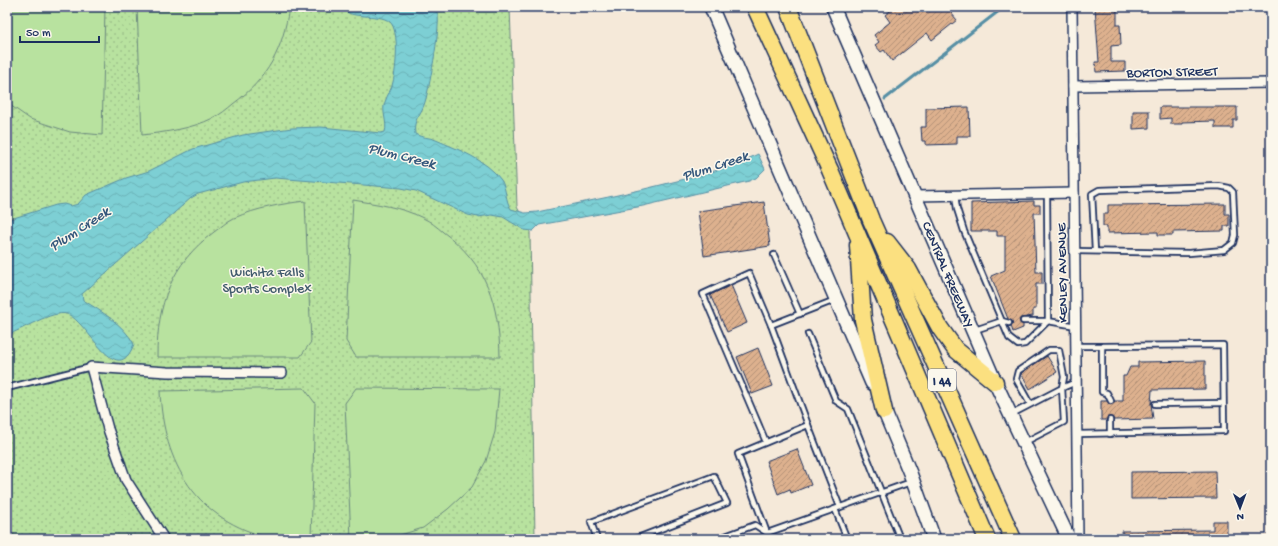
<svg xmlns="http://www.w3.org/2000/svg" width="1278" height="546" font-family="'Gochi Hand',sans-serif">
<style>
.park{fill:url(#park-dots);stroke:#6a887e}
.garden{fill:#b8e29f;stroke:#6a887e}
.water{fill:url(#water-waves);stroke:#568fa5}
.lines{fill:none;stroke-linecap:round;stroke-linejoin:round}
.stream{stroke:#568fa5;stroke-width:3}
.building{fill:url(#building-hatch);stroke:#1b2f5e}
.lane-casing{stroke:#1b2f5e;stroke-width:8}
.street-casing{stroke:#1b2f5e;stroke-width:12}
.secondary-casing{stroke:#1b2f5e;stroke-width:16}
.highway-casing{stroke:#1b2f5e;stroke-width:19}
.lane{stroke:#fbf7ec;stroke-width:4.5}
.street{stroke:#fbf7ec;stroke-width:9}
.secondary{stroke:#fbf7ec;stroke-width:13}
.highway{stroke:#fbe080;stroke-width:16}
.labels{text-anchor:middle;stroke-width:3;stroke-linejoin:round;paint-order:stroke}
.shield{fill:#fbf7ec;stroke:#5e6b89;stroke-width:1}
.shield-label{font-size:13px;font-weight:bold;fill:#1b2f5e}
.street-label{font-size:14px;fill:#1b2f5e;stroke:#fbf7ec}
.park-label{font-size:14px;fill:#425c6e;stroke:#fbf7ec}
.water-label{font-size:15px;font-style:italic;fill:#34577c;stroke:#fbf7ec}
</style>
<defs>
<pattern id="park-dots" width="8" height="8" patternUnits="userSpaceOnUse"><rect width="8" height="8" fill="#b8e29f"/><path d="M2 2h.1M6 6h.1" fill="none" stroke="#9ec28b" stroke-width="1.8" stroke-linecap="round"/></pattern>
<pattern id="water-waves" width="16" height="10" patternUnits="userSpaceOnUse"><rect width="16" height="10" fill="#7dcfd4"/><path d="M0 5q4-4 8 0t8 0" fill="none" stroke="#6bb2b8"/></pattern>
<pattern id="building-hatch" width="6" height="6" patternUnits="userSpaceOnUse"><rect width="6" height="6" fill="#ddb18e"/><path d="M-1 1l2-2M0 6l6-6M5 7l2-2" fill="none" stroke="#b29077"/></pattern>
</defs>
<rect width="100%" height="100%" fill="#f5e9d9"/>
<filter id="ink" filterUnits="userSpaceOnUse"><feTurbulence type="fractalNoise" baseFrequency=".025" numOctaves="2"/><feDisplacementMap in="SourceGraphic" scale="8" xChannelSelector="R" yChannelSelector="G"/><feConvolveMatrix kernelMatrix="1 2 1 2 8 2 1 2 1" color-interpolation-filters="sRGB"/></filter>
<g filter="url(#ink)">
<path class="park" d="M 7,7 L 510,7 L 517,207 L 530,231 L 535,539 L 7,539 Z"/>
<g class="garden">
<path d="M 7,7 L 105,7 L 102,135 L 70,132 L 30,119 L 7,103 Z"/>
<path d="M 137,7 L 289,7 C 283,50 268,78 233,104 C 227,109 220,115 213,118 C 191,129 166,132 142,135 Z"/>
<path d="M 353,200 C 377,204 401,207 423,218 C 430,221 437,227 443,232 C 487,264 499,304 500,357 L 356,357 L 346,341 Z"/>
<path d="M 305,201 L 311,342 L 300,357 L 157,357 C 157,304 171,264 214,232 C 220,228 227,221 234,218 C 257,208 281,204 305,201 Z"/>
<path d="M 304,388 L 315,403 L 311,539 C 299,539 283,541 271,538 C 197,521 163,464 160,391 Z"/>
<path d="M 356,388 L 499,389 L 495,432 L 486,461 L 472,487 L 448,509 L 423,528 L 387,539 L 351,539 L 345,403 Z"/>
</g>
<path class="water" d="M 342,7 L 431,7 C 434,9 438,12 438,16 C 440,29 429,92 424,105 C 419,118 413,119 415,134 C 422,138 429,137 436,140 C 457,149 487,160 501,180 C 507,190 505,200 511,209 L 525,213 L 537,212 C 584,202 631,193 677,181 C 705,174 733,167 758,154 L 765,169 L 756,178 L 749,181 L 643,206 L 539,225 L 533,231 L 524,230 L 503,217 L 492,215 L 478,217 L 468,215 L 416,191 L 401,188 L 275,178 L 243,182 L 198,194 L 191,198 L 82,294 L 83,300 C 102,312 123,324 134,344 C 116,391 88,321 67,314 C 52,310 22,330 7,335 L 7,220 L 56,205 L 64,204 L 71,206 L 78,204 L 86,195 L 126,178 L 149,171 L 193,149 L 243,135 L 292,128 L 321,127 L 381,133 L 385,132 C 388,123 381,111 385,102 C 387,95 392,89 393,82 C 396,70 400,31 390,22 C 378,12 349,21 342,7 Z"/>
<g class="lines">
<path class="stream" d="M 885,99 L 1004,7"/>
</g>
<g class="building">
<path d="M 895,7 L 946,7 L 957,20 L 932,40 L 927,33 L 892,61 L 884,50 L 881,52 L 875,45 L 879,42 L 874,35 L 890,22 L 885,15 Z"/>
<path d="M 1095,7 L 1117,7 L 1117,25 L 1120,25 L 1121,45 L 1111,46 L 1111,62 L 1125,62 L 1125,71 L 1096,72 L 1095,62 L 1099,62 Z"/>
<path d="M 969,107 L 970,136 L 957,136 L 957,144 L 926,145 L 926,141 L 922,141 L 921,127 L 926,127 L 926,108 Z"/>
<path d="M 1160,107 L 1237,107 L 1237,120 L 1233,120 L 1233,128 L 1215,128 L 1215,121 L 1182,122 L 1182,124 L 1171,124 L 1171,118 L 1160,119 Z"/>
<path d="M 1133,111 L 1149,111 L 1149,128 L 1133,129 Z"/>
<path d="M 1034,201 L 1034,205 L 1040,205 L 1040,213 L 1034,213 L 1036,272 L 1042,272 L 1042,284 L 1036,284 L 1036,309 L 1033,309 L 1033,316 L 1021,318 L 1019,321 L 1023,325 L 1023,328 L 1013,332 L 1011,326 L 1012,322 L 1008,319 L 991,276 L 1005,270 L 1005,236 L 997,236 L 997,231 L 971,231 L 971,203 Z"/>
<path d="M 764,202 L 770,246 L 704,256 L 698,211 Z"/>
<path d="M 1225,204 L 1225,214 L 1229,214 L 1229,226 L 1224,226 L 1224,231 L 1173,232 L 1173,235 L 1158,235 L 1158,232 L 1107,233 L 1107,226 L 1103,226 L 1103,214 L 1108,214 L 1108,205 Z"/>
<path d="M 731,285 L 747,323 L 727,332 L 710,295 Z"/>
<path d="M 758,348 L 773,386 L 752,394 L 737,357 Z"/>
<path d="M 1047,356 L 1057,372 L 1030,389 L 1021,373 Z"/>
<path d="M 1205,361 L 1205,389 L 1152,390 L 1151,404 L 1153,419 L 1114,420 L 1110,416 L 1106,420 L 1101,420 L 1101,401 L 1107,401 L 1111,405 L 1115,401 L 1123,401 L 1123,376 L 1126,376 L 1130,367 L 1138,367 L 1138,362 Z"/>
<path d="M 797,449 L 811,485 L 791,493 L 790,489 L 778,494 L 766,461 Z"/>
<path d="M 1215,471 L 1216,498 L 1131,499 L 1131,472 Z"/>
<path d="M 1213,521 L 1227,521 L 1227,539 L 1123,539 L 1122,531 L 1213,530 Z"/>
</g>
<g class="lines">
<g class="lane-casing">
<g id="lane">
<path d="M 1047,193 L 1048,321 L 1076,326"/>
<path d="M 955,195 L 957,209 L 964,231 L 1009,338 L 1018,345 L 1025,344 L 1048,321"/>
<path d="M 1075,251 L 1189,253 L 1224,250 L 1233,243 L 1235,235 L 1233,192 L 1229,188 L 1219,186 L 1099,190 L 1092,194 L 1095,251"/>
<path d="M 774,255 L 800,314"/>
<path d="M 1023,321 L 1048,321"/>
<path d="M 771,325 L 808,425"/>
<path d="M 975,330 L 1002,321 L 1009,323"/>
<path d="M 808,334 L 836,401 L 848,409 L 900,539"/>
<path d="M 1076,346 L 1102,346"/>
<path d="M 7,388 L 91,367"/>
<path d="M 1155,404 L 1223,403"/>
<path d="M 1012,414 L 1062,388 L 1064,377 L 1059,350 L 1049,350 L 1018,371 L 1016,379 L 1030,404"/>
<path d="M 1110,420 L 1110,434"/>
<path d="M 1077,434 L 1224,431 L 1223,345 L 1102,346 L 1102,392 L 1107,393 L 1111,401"/>
<path d="M 766,442 L 703,294 L 749,273 L 771,325 L 835,300"/>
<path d="M 1025,442 L 1064,422 L 1062,388 L 1076,382"/>
<path d="M 835,509 L 847,539"/>
<path d="M 767,533 L 738,454 L 808,425 L 840,507"/>
<path d="M 597,539 L 591,522 L 714,476 L 727,503 L 635,539"/>
<path d="M 717,539 L 755,525 L 767,533"/>
<path d="M 769,539 L 767,533 L 911,482"/>
</g>
</g>
<g class="street-casing">
<g id="street">
<path d="M 1072,7 L 1078,539"/>
<path d="M 1073,86 L 1271,83"/>
<path d="M 915,196 L 1074,193"/>
<path d="M 164,539 L 126,480 L 108,429 L 91,367 L 167,372 L 282,373"/>
</g>
</g>
<g class="secondary-casing">
<g id="secondary">
<path d="M 711,7 L 872,383"/>
<path d="M 833,7 L 995,382 L 1069,539"/>
<path d="M 881,403 L 910,473 L 934,539"/>
</g>
</g>
<g class="highway-casing">
<g id="highway">
<path d="M 755,7 L 830,170 L 987,539"/>
<path d="M 788,7 L 871,220 L 1013,539"/>
<path d="M 887,242 L 908,269 L 940,328 L 955,349 L 995,382"/>
<path d="M 858,245 L 863,320 L 884,411"/>
</g>
</g>
<use href="#lane" class="lane"/>
<use href="#street" class="street"/>
<use href="#secondary" class="secondary"/>
<use href="#highway" class="highway"/>
</g>
</g>
<g class="labels">
<rect class="shield" x="928" y="369" width="28" height="22" rx="3"/>
<g class="shield-label">
<text x="942" y="385">I 44</text>
</g>
<g class="street-label">
<text transform="translate(1172 71) rotate(-1)" y="5">BORTON STREET</text>
<text transform="translate(1061 273) rotate(-91)" y="5">KENLEY AVENUE</text>
<text transform="translate(949 274) rotate(67)" y="5">CENTRAL FREEWAY</text>
</g>
<g class="park-label">
<text x="267" y="276">Wichita Falls<tspan x="267" dy="16">Sports Complex</tspan></text>
</g>
<g class="water-label">
<text transform="translate(402 155) rotate(14)" y="5">Plum Creek</text>
<text transform="translate(715 165) rotate(-18)" y="5">Plum Creek</text>
<text transform="translate(79 228) rotate(-33)" y="5">Plum Creek</text>
</g>
</g>
<rect width="1278" height="546" fill="none" stroke="#fbf7ec" stroke-width="24"/>
<rect x="12" y="12" width="1254" height="522" fill="none" stroke="#1b2f5e" stroke-width="1.5" filter="url(#ink)"/>
<g transform="translate(1240 508) rotate(179)" stroke="#fbf7ec" stroke-width="3" paint-order="stroke">
<path d="M0-3L7 15L0 10L-7 15Z" fill="#1b2f5e"/>
<text y="-6" font-size="11" font-weight="bold" text-anchor="middle" fill="#1b2f5e">N</text>
</g>
<path d="M20 36v6h79v-6" fill="none" stroke="#1b2f5e" stroke-width="2"/>
<text x="26" y="36" font-size="12" fill="#1b2f5e" stroke="#fbf7ec" stroke-width="3" paint-order="stroke">50 m</text>
</svg>
